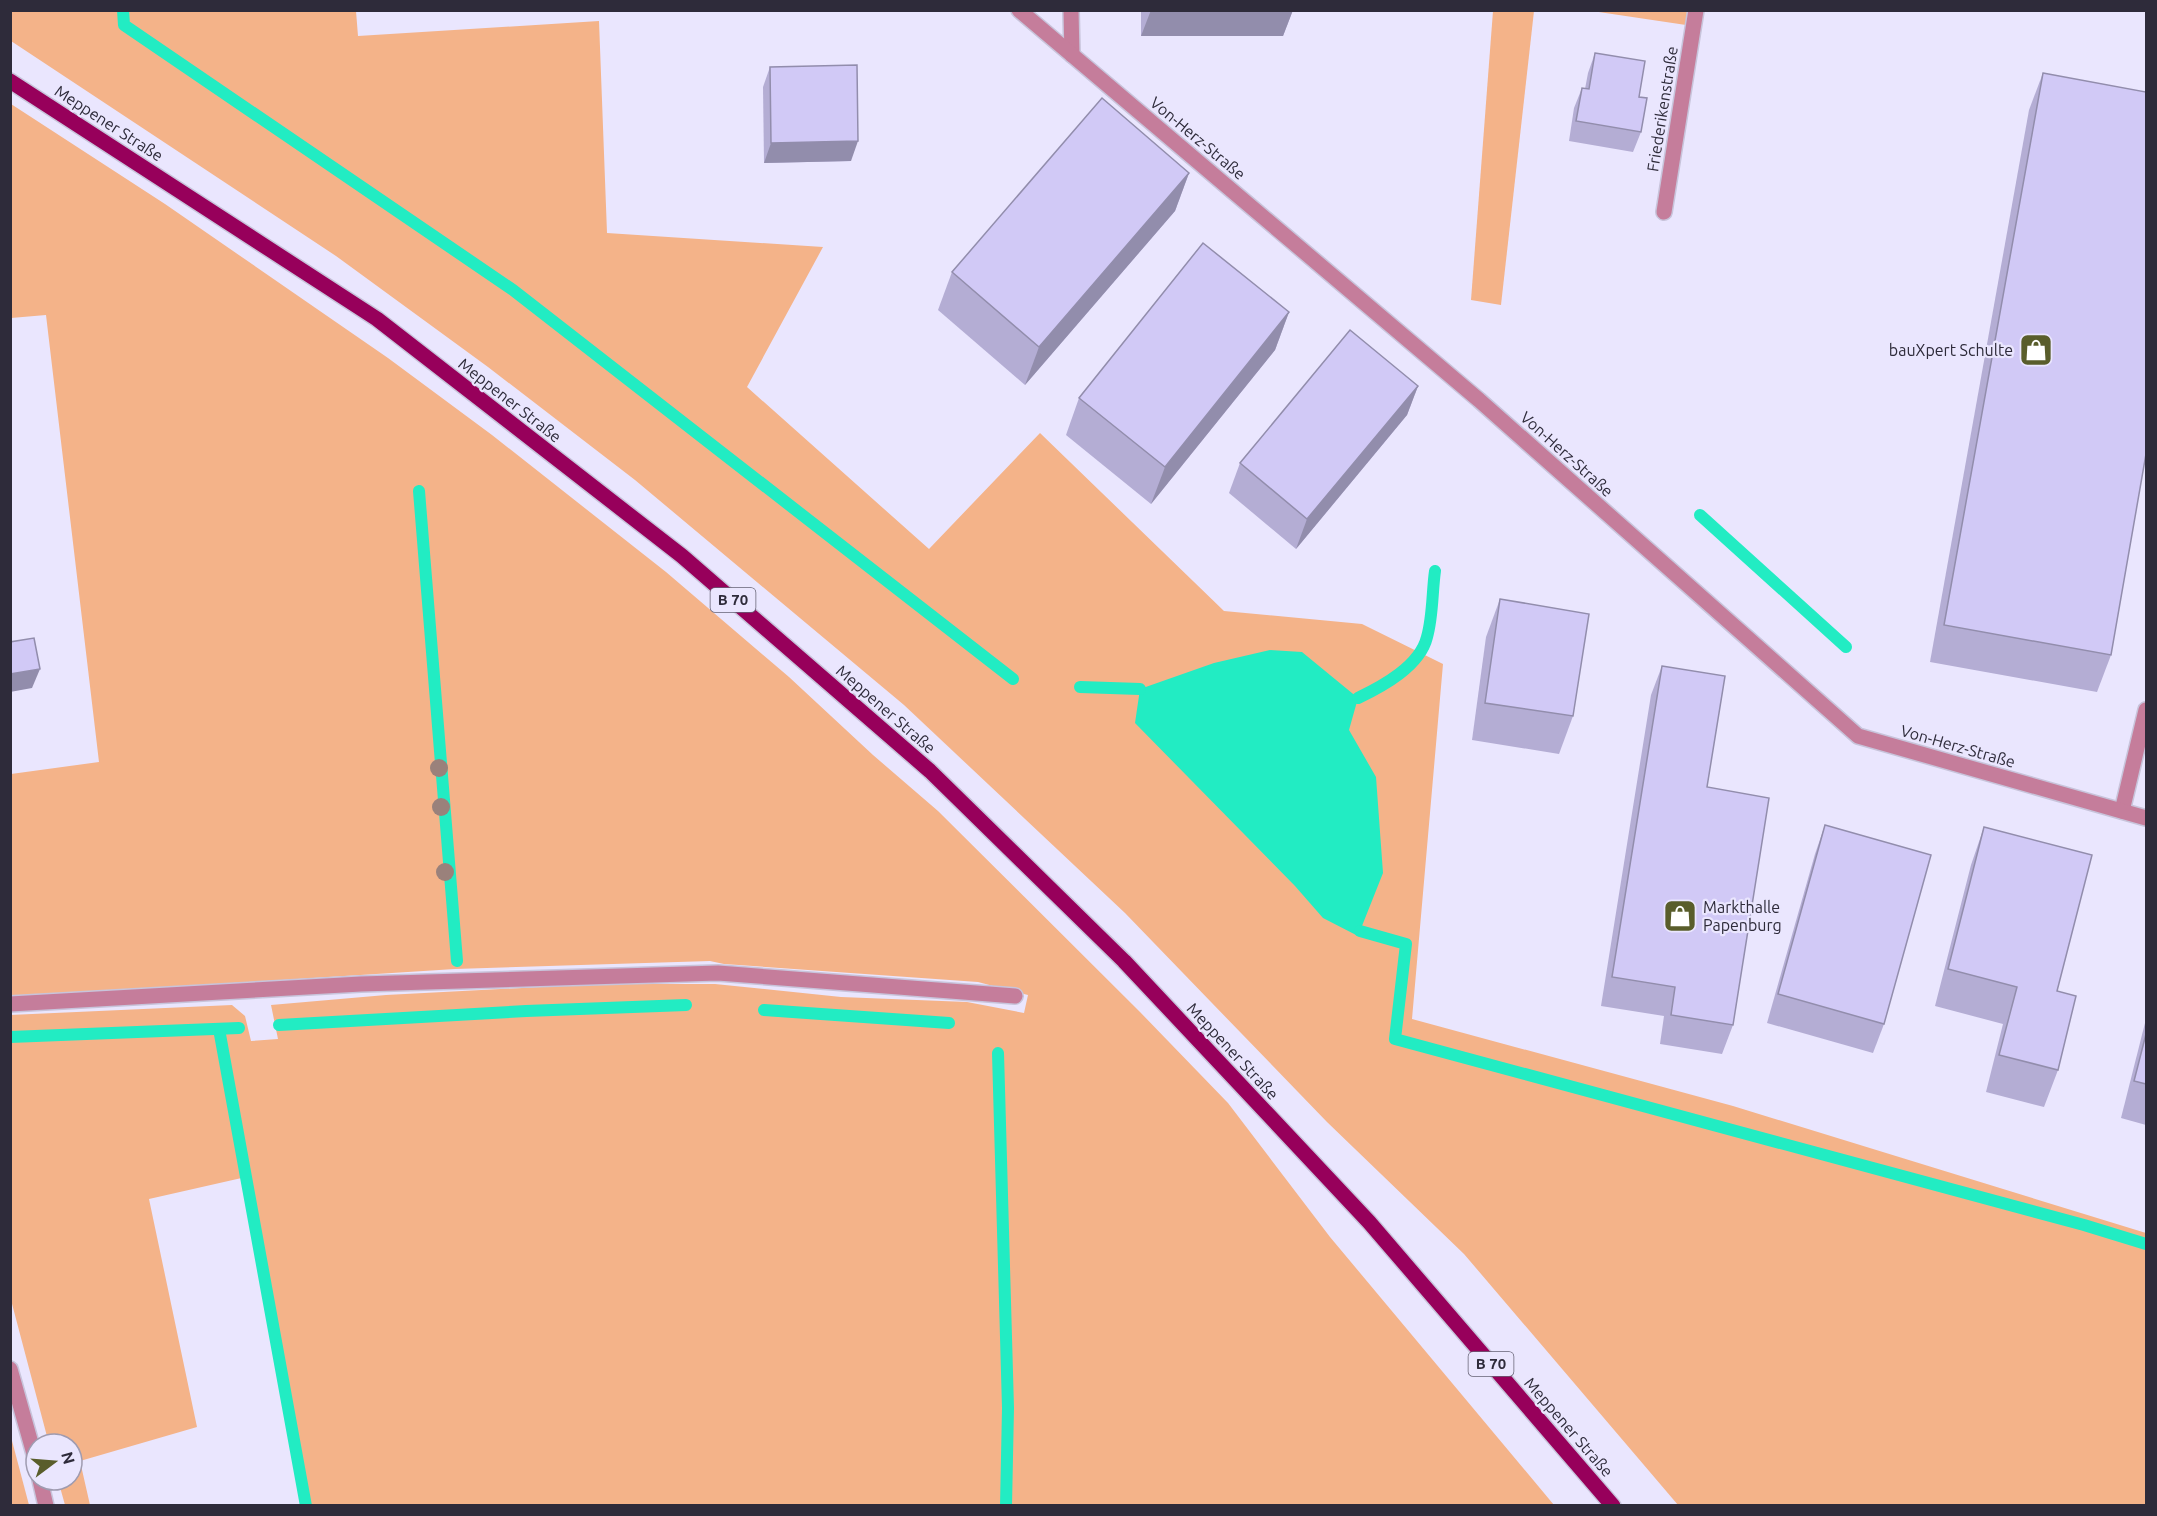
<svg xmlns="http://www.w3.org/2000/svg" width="2157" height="1516" font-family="Ubuntu,sans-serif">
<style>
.green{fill:#f4b389}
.water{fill:#22ecc3}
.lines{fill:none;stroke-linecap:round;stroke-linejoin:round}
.stream{stroke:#22ecc3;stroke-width:12}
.lane-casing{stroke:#c8c4db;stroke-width:18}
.street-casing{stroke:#c8c4db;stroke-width:18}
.primary-casing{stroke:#c8c4db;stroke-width:18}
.lane{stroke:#c57d9b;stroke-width:15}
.street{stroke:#c57d9b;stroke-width:15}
.primary{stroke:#97005b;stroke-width:15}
.tree{fill:#9a817b}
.wall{fill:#b4add4}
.shaded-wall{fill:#928dac}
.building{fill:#d1c9f6;stroke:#928dac;stroke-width:1.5}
.labels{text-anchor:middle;stroke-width:4.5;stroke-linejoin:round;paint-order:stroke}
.shield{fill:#eae6fe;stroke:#666375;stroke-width:1.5}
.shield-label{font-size:15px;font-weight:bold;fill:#2e2b3a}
.street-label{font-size:16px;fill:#2e2b3a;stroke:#eae6fe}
.poi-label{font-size:16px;fill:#2e2b3a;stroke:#eae6fe;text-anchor:end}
</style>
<rect width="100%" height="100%" fill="#eae6fe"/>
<g class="green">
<path d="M 10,11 L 356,11 L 358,36 L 599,21 L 607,233 L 823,247 L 747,387 L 929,549 L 1040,433 L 1224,611 L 1362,624 L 1443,664 L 1412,1019 L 1733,1106 L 2146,1233 L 2146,1505 L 1678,1505 L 1464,1254 L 1327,1122 L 1125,913 L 904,705 L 635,480 L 488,367 L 336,256 L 11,41 Z"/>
<path d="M 1493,11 L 1534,11 L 1501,305 L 1471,300 Z"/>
<path d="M 1592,11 L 1687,10 L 1687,11 L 1686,25 Z"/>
<path d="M 11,104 L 165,204 L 388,358 L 492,435 L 666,572 L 789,677 L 873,755 L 938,811 L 1140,1012 L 1228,1103 L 1330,1237 L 1554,1505 L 306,1505 L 246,1177 L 149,1199 L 197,1427 L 80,1461 L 90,1505 L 65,1505 L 58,1480 L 72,1480 L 72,1444 L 49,1444 L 11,1300 L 10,1015 L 232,1005 L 245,1016 L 251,1041 L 278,1039 L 271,1005 L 386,995 L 597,984 L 715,984 L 841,997 L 967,1002 L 1024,1013 L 1028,995 L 978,982 L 724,964 L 710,961 L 455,969 L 11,997 L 11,774 L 99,762 L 46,315 L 11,318 Z"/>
<path d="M 10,1437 L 11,1437 L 29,1505 L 11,1505 Z"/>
</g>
<path class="water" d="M 1270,650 L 1302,652 L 1358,698 L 1349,730 L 1376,777 L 1383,873 L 1358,936 L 1323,918 L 1295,886 L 1135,723 L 1140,689 L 1214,663 Z"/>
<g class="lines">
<g class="stream">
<path d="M 123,10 L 124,25 L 513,290 L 1013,679"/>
<path d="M 419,491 L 457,961"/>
<path d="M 1700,515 L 1846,647"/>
<path d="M 1080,687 L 1140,689"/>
<path d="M 1358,698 C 1383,686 1420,666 1427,637 C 1433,616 1432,592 1435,571"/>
<path d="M 1360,931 L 1406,944 L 1395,1039 L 2084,1225 L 2146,1244"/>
<path d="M 764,1010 L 949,1023"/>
<path d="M 279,1025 L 526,1011 L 686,1005"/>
<path d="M 219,1029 L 306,1506"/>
<path d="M 10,1037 L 239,1028"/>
<path d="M 998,1053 L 1008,1408 L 1006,1506"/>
</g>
<g class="lane-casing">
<g id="lane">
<path d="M 1071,10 L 1072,55"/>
<path d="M 1664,212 L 1696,10"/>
<path d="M 2122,811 L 2146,710"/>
</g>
</g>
<g class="street-casing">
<g id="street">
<path d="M 1019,10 L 1479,400 L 1858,736 L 2146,818"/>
<path d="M 10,1004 L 361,984 L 718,973 L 1015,996"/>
<path d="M 10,1369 L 36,1461"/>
<path d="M 40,1480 L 46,1506"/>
</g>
</g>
<g class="primary-casing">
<path id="primary" d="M 10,81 L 377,319 L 682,556 L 930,771 L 1124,961 L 1369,1222 L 1613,1506"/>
</g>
<use href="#lane" class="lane"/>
<use href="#street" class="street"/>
<use href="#primary" class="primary"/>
</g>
<g class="tree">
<circle cx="439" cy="768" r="9"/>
<circle cx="441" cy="807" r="9"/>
<circle cx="445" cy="872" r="9"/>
</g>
<g class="wall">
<path d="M 1141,10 L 1293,10 L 1283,36 L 1141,36 Z"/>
<path d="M 1595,53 L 1639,97 L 1641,132 L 1633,152 L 1569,141 L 1574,108 L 1582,88 L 1585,89 L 1588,73 Z"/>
<path d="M 770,67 L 851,161 L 764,163 L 763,87 Z"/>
<path d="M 2043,73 L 2111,655 L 2097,692 L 1930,662 L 2029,110 Z"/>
<path d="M 1189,173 L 1175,211 L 1025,385 L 938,310 L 952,272 Z"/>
<path d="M 1289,312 L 1275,350 L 1151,504 L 1066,435 L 1079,398 Z"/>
<path d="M 1418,386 L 1407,415 L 1296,549 L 1229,493 L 1240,463 Z"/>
<path d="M 1500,599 L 1573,716 L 1559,754 L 1472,740 L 1486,637 Z"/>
<path d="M 1662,666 L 1707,787 L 1733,1025 L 1722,1054 L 1660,1044 L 1664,1016 L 1601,1006 L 1651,695 Z"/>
<path d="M 1825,825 L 1884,1024 L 1873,1053 L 1767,1023 L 1815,854 Z"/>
<path d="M 1984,827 L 2057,991 L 2058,1070 L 2044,1107 L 1986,1092 L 2003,1024 L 1935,1006 L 1971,865 Z"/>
<path d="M 2146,1019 L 2146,1125 L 2121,1118 Z"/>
</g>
<g class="shaded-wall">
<path d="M 1151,10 L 1293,10 L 1283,36 L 1141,36 Z"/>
<path d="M 858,141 L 851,161 L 764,163 L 771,143 Z"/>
<path d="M 1189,173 L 1175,211 L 1025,385 L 1039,347 Z"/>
<path d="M 1289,312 L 1275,350 L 1151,504 L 1165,467 Z"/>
<path d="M 1418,386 L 1407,415 L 1296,549 L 1307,519 Z"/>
<path d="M 40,669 L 32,688 L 10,692 L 10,674 Z"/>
</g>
<g class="building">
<path d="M 1595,53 L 1645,61 L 1639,97 L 1647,98 L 1641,132 L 1576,121 L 1582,88 L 1589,89 Z"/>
<path d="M 857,65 L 858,141 L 771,143 L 770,67 Z"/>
<path d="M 2043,73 L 2146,92 L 2146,454 L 2111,655 L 1944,625 Z"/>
<path d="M 1102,98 L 1189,173 L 1039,347 L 952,272 Z"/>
<path d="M 1203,243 L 1289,312 L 1165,467 L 1079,398 Z"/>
<path d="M 1350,330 L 1418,386 L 1307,519 L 1240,463 Z"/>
<path d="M 1500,599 L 1589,614 L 1573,716 L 1485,703 Z"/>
<path d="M 34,638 L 40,669 L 10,674 L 10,642 Z"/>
<path d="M 1662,666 L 1725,676 L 1707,787 L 1769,798 L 1733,1025 L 1671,1015 L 1675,987 L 1612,977 Z"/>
<path d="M 1825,825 L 1931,855 L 1884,1024 L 1778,994 Z"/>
<path d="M 1984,827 L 2092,855 L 2057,991 L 2076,996 L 2058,1070 L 1999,1055 L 2017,987 L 1948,969 Z"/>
<path d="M 2146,1034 L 2146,1084 L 2134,1081 Z"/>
</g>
<defs>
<g id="shop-square" transform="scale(1.725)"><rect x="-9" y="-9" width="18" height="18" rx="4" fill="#595d2b" stroke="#eae6fe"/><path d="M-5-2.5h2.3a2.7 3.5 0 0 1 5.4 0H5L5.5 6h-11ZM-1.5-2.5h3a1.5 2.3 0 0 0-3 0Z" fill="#fff"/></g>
</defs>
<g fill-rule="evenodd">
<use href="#shop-square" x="2036" y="350"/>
<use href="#shop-square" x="1680" y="916"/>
</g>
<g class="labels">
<g class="shield">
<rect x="710.5" y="588" width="45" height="24" rx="4.5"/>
<rect x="1468.5" y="1352" width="45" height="24" rx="4.5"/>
</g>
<g class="shield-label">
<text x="733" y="605">B 70</text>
<text x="1491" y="1369">B 70</text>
</g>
<g class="street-label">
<text transform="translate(1662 109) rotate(-81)" y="6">Friederikenstraße</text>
<text transform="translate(109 123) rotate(33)" y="6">Meppener Straße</text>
<text transform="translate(1198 138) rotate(40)" y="6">Von-Herz-Straße</text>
<text transform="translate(510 400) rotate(38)" y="6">Meppener Straße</text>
<text transform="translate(1567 454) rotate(42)" y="6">Von-Herz-Straße</text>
<text transform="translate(886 709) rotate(41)" y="6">Meppener Straße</text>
<text transform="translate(1958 746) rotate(16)" y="6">Von-Herz-Straße</text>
<text transform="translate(1233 1051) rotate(47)" y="6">Meppener Straße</text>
<text transform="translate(1569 1427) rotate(49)" y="6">Meppener Straße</text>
</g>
<g class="poi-label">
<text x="2013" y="356">bauXpert Schulte</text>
<text x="1703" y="913" text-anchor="start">Markthalle<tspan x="1703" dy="18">Papenburg</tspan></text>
</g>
</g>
<rect width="2157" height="1516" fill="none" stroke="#2e2b3a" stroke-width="24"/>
<g transform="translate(54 1462) rotate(74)"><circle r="28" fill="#eae6fe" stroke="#9f9bb0" stroke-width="1.5"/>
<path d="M0-4.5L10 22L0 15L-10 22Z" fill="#595d2b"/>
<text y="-9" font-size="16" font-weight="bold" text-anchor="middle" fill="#2e2b3a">N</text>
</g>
</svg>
